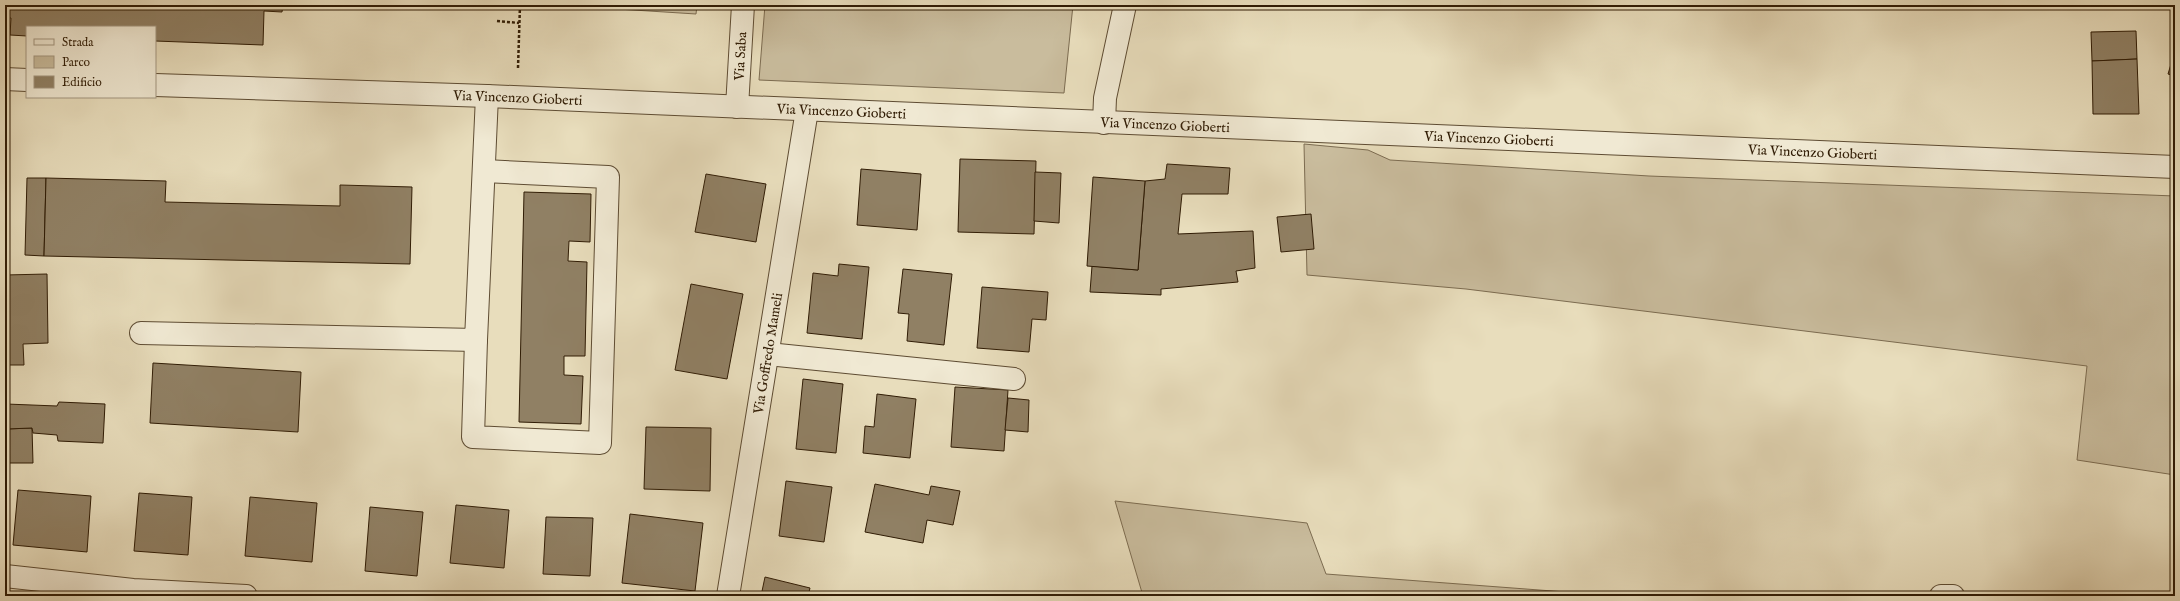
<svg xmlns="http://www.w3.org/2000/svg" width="2180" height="601" font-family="'IM FELL English',serif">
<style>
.green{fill:#c9bc9d;stroke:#7c6c51}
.building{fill:#908064;stroke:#301c05}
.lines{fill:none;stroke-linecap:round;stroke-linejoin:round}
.minor-casing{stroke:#5e4c33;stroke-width:24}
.path{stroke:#301c05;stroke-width:2.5;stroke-dasharray:3 2;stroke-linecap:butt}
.minor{stroke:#f0e9d3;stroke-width:22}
.labels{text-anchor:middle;stroke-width:3.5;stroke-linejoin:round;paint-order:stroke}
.street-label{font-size:14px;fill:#301c05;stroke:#f0e9d3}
</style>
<rect width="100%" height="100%" fill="#e8ddbc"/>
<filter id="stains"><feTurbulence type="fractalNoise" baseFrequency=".005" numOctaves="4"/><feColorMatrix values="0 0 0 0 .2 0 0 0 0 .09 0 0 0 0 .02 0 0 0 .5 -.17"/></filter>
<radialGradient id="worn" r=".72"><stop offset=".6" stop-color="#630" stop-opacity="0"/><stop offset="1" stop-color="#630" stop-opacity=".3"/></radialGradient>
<g class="green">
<path d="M 555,5 L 697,5 L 696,14 Z"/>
<path d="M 765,5 L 1073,5 L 1064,93 L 759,80 Z"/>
<path d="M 1304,144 L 1368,150 L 1390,160 L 1649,176 L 2175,196 L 2175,475 L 2077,460 L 2087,366 L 1466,289 L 1307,275 Z"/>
<path d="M 1115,501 L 1307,523 L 1326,574 L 1619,596 L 1143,596 Z"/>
</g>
<g class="building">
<path d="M 5,5 L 283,5 L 282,12 L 264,11 L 263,45 L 155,41 L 155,27 L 27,27 L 27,36 L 10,35 L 11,18 L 5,18 Z"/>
<path d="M 2136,31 L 2137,59 L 2092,61 L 2091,32 Z"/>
<path d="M 2175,51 L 2175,76 L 2168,74 Z"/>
<path d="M 2137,59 L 2139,114 L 2093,114 L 2092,61 Z"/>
<path d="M 960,159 L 1036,161 L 1034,234 L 958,232 Z"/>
<path d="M 1167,164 L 1230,168 L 1228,194 L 1182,194 L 1178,234 L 1253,231 L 1255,268 L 1236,271 L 1238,282 L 1161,289 L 1161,295 L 1090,292 L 1092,266 L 1138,270 L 1145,181 L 1165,179 Z"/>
<path d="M 861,169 L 921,174 L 917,230 L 857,225 Z"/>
<path d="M 1035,172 L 1061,173 L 1059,223 L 1034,221 Z"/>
<path d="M 706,174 L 766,184 L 756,242 L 695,232 Z"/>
<path d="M 1093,177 L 1145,181 L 1138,270 L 1087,266 Z"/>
<path d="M 27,178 L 46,178 L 44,256 L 25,255 Z"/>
<path d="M 46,178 L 166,181 L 165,202 L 340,206 L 340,185 L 412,187 L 410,264 L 44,256 Z"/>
<path d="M 524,192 L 591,194 L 590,242 L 569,241 L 568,261 L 587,262 L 585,356 L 564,356 L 564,375 L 583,376 L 581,424 L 519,422 Z"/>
<path d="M 1311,214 L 1314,249 L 1281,252 L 1277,217 Z"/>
<path d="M 839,264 L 869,267 L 862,339 L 807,333 L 813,273 L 838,276 Z"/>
<path d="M 903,269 L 952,274 L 944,345 L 907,341 L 909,314 L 898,313 Z"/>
<path d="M 47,274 L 48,343 L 23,344 L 24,365 L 5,365 L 5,275 Z"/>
<path d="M 691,284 L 743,294 L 727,379 L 675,370 Z"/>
<path d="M 982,287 L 1048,292 L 1046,320 L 1032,319 L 1029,352 L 977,348 Z"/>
<path d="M 153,363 L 301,372 L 298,432 L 150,423 Z"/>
<path d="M 803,379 L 843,384 L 836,453 L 796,449 Z"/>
<path d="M 955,387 L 1008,390 L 1004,451 L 951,447 Z"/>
<path d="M 877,394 L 916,399 L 910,458 L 863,453 L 865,426 L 874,427 Z"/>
<path d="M 1008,398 L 1029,400 L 1028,432 L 1005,430 Z"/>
<path d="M 5,400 L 6,429 L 32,428 L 33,463 L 5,463 Z"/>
<path d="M 59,402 L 105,404 L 103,443 L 58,441 L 57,435 L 33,433 L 32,428 L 6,429 L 6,404 L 57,406 Z"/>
<path d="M 646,427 L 711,428 L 710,491 L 644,489 Z"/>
<path d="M 786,481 L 832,487 L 824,542 L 779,536 Z"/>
<path d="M 875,484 L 929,495 L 931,486 L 960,491 L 953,525 L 927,520 L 923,543 L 865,532 Z"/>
<path d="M 18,490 L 91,496 L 87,552 L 13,545 Z"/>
<path d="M 139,493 L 192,497 L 188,555 L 134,551 Z"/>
<path d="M 250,497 L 317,503 L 312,562 L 245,556 Z"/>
<path d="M 456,505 L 509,510 L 504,568 L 450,563 Z"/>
<path d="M 370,507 L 423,512 L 417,576 L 365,571 Z"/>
<path d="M 630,514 L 703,523 L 695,591 L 622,583 Z"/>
<path d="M 546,517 L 593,518 L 590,576 L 543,574 Z"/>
<path d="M 765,577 L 810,588 L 808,596 L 761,596 Z"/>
</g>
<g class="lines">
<g class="minor-casing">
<g id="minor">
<path d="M 5,79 L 27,80"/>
<path id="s1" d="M 155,85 L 487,96 L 2175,167"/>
<path id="s2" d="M 737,107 L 743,5"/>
<path d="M 1104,123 L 1105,98 L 1125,5"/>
<path d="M 141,333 L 476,340 L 487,96"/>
<path d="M 476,340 L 473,437 L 600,443 L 608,177 L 484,171"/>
<path d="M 768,354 L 1014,379"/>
<path d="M 5,576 L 133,590 L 246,596"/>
<path id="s3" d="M 728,596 L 807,110"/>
<path d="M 1941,596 L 1953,596"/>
</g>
</g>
<g class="path">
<path d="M 497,21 L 519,23"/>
<path d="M 518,68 L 520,5"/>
</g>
<use href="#minor" class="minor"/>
</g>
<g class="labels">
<g class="street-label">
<text dy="5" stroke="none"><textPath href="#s2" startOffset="51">Via Saba</textPath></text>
<text dy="5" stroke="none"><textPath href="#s1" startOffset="363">Via Vincenzo Gioberti</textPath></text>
<text dy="5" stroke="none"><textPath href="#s1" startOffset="687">Via Vincenzo Gioberti</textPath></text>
<text dy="5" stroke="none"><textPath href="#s1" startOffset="1011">Via Vincenzo Gioberti</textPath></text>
<text dy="5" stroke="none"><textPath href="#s1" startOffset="1335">Via Vincenzo Gioberti</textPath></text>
<text dy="5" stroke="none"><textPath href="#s1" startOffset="1659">Via Vincenzo Gioberti</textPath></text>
<text dy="5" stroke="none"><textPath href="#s3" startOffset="246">Via Goffredo Mameli</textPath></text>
</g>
</g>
<rect width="2180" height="601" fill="none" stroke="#e8ddbc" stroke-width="20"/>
<rect x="6" y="6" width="2168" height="589" fill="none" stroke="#301c05" stroke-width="2"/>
<rect x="10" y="10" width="2160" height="581" fill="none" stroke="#301c05"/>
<rect x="26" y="26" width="130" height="72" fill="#f0e9d3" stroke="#a39781"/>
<rect x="34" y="39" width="20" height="6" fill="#f0e9d3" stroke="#a39781"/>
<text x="62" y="46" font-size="12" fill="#301c05">Strada</text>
<rect x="34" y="56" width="20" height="12" fill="#c9bc9d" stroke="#a39781"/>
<text x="62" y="66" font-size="12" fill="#301c05">Parco</text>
<rect x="34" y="76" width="20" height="12" fill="#908064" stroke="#a39781"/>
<text x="62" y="86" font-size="12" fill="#301c05">Edificio</text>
<rect width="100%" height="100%" filter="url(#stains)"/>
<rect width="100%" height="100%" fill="url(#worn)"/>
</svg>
